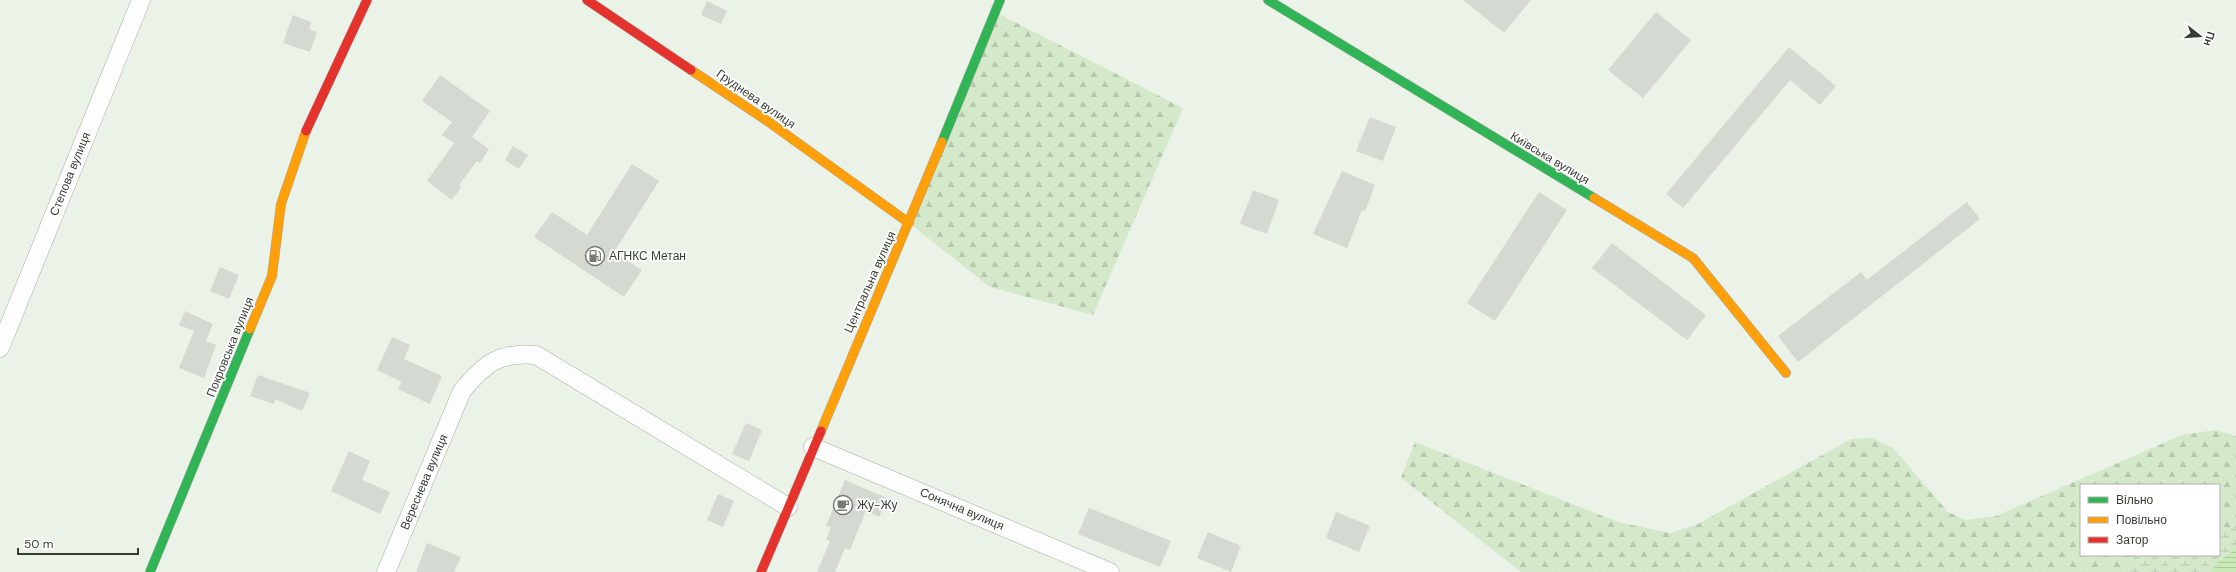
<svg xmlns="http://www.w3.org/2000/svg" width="2236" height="572" font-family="'DM Sans',sans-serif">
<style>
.forest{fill:url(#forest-firs)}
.wetland{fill:url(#wetland-marsh)}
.water{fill:url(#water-rules)}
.building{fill:#d4d9d1}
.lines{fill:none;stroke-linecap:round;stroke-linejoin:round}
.street-casing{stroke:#a8ada5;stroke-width:19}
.fast-casing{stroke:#a8ada5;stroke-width:10}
.slow-casing{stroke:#a8ada5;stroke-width:10}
.jam-casing{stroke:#a8ada5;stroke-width:10}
.street{stroke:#fcfdfc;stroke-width:18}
.fast{stroke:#30b455;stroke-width:9}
.slow{stroke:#ff9f0a;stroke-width:9}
.jam{stroke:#e5322d;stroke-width:9}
.labels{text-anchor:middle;stroke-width:3.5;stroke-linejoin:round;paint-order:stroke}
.street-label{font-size:12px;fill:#373c34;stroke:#fff}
.poi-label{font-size:12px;fill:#373c34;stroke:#fff;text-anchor:start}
</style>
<defs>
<pattern id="forest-firs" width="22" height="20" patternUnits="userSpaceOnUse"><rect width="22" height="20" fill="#d4e8ca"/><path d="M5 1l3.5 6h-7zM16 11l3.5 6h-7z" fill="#b7c8ae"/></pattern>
<pattern id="wetland-marsh" width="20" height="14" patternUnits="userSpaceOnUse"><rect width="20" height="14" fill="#d4e8ca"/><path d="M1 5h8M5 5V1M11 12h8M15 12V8" fill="none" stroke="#b7c8ae"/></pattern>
<pattern id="water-rules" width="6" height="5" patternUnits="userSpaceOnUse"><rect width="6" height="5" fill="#c9eab7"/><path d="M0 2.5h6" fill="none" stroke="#adca9e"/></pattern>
</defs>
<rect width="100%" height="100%" fill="#ebf2e8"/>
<g class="forest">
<path d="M 995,12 L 1183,108 L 1093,315 L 990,287 L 909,223 Z"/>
<path d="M 2216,430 L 2236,436 L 2236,524 L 2230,528 L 2219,527 L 2219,485 L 2081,485 L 2081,555 L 2135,555 L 2128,572 L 1521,572 L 1401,478 L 1415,442 L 1618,522 L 1670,533 L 1696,525 L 1851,439 L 1872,438 L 1893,448 L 1948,512 L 1966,520 L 1996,516 L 2182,435 Z"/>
</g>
<path class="wetland" d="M 2236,524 L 2236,572 L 2128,572 L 2135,555 L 2219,555 L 2219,527 L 2230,528 Z"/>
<path class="water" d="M 2236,548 L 2236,572 L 2211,572 L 2216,564 Z"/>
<g class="building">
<path d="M 1463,0 L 1531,0 L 1504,33 Z"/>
<path d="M 707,1 L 727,11 L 721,24 L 701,15 Z"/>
<path d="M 1656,12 L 1691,40 L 1643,98 L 1608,70 Z"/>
<path d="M 293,15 L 311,22 L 309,29 L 317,32 L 310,52 L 283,43 Z"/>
<path d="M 1789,47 L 1836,86 L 1820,105 L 1790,80 L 1683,208 L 1666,194 Z"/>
<path d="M 440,75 L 490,111 L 472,137 L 489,149 L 480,163 L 477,161 L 459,185 L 461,187 L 452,200 L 427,181 L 454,143 L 442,135 L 452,122 L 422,101 Z"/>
<path d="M 1370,117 L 1396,127 L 1383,161 L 1356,151 Z"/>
<path d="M 513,146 L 528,155 L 519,169 L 505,160 Z"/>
<path d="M 632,164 L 659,181 L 614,252 L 642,270 L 624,297 L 534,237 L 552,212 L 587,235 Z"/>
<path d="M 1342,171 L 1375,185 L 1365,211 L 1362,210 L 1347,248 L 1313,234 Z"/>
<path d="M 1253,190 L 1279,200 L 1267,234 L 1240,224 Z"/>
<path d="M 1539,192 L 1567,210 L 1495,321 L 1467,303 Z"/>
<path d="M 1967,202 L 1980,219 L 1798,362 L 1778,336 L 1861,272 L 1867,280 Z"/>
<path d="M 1612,243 L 1706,315 L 1687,340 L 1592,268 Z"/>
<path d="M 220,267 L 239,275 L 229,299 L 210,291 Z"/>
<path d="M 185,311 L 213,324 L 206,341 L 216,345 L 204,378 L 179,368 L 194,331 L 179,325 Z"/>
<path d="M 392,337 L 410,345 L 404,359 L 442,376 L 430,404 L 398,389 L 402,382 L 377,370 Z"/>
<path d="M 258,375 L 310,393 L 302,411 L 275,399 L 274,404 L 250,396 Z"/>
<path d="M 746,423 L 762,430 L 749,461 L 732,454 Z"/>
<path d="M 349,451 L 370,461 L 362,480 L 390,492 L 380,514 L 331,491 Z"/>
<path d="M 845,480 L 887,498 L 879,517 L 866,511 L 850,550 L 845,548 L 835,572 L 817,572 L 830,541 L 826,540 L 831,527 L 826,526 Z"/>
<path d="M 718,494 L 734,501 L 723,527 L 707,520 Z"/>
<path d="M 1089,508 L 1171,541 L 1160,567 L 1078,534 Z"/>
<path d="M 1336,512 L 1370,526 L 1359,552 L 1326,538 Z"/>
<path d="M 1208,532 L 1241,546 L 1231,572 L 1197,558 Z"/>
<path d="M 427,543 L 461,557 L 454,572 L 416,572 Z"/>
</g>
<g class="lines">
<g class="street-casing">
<g id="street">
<path d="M 0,348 L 141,0"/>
<path d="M 813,447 L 1110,572"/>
<path d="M 386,572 L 462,391 C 485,363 499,352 536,355 L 788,507"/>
</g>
</g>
<g class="fast-casing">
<g id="fast">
<path d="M 1268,0 L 1594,198"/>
<path d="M 942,142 L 1000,0"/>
<path d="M 150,572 L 250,329"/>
</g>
</g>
<g class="slow-casing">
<g id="slow">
<path d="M 691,70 L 766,120 L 909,223"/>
<path d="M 1594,198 L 1693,258 L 1786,373"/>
<path d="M 250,329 L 272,276 L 281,204 L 306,131"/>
<path d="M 821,431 L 942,142"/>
</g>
</g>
<g class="jam-casing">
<g id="jam">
<path d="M 587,0 L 691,70"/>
<path d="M 306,131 L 367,0"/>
<path d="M 761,572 L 821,431"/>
</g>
</g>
<use href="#street" class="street"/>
<use href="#fast" class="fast"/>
<use href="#slow" class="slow"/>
<use href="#jam" class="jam"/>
</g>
<defs>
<g id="fuel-ring" transform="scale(1)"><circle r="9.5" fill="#fff" stroke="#767c73" stroke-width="1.5"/><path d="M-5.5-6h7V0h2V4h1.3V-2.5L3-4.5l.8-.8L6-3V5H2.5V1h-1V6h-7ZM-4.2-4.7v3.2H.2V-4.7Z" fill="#767c73"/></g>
<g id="cafe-ring" transform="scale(1)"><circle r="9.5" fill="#fff" stroke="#767c73" stroke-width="1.5"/><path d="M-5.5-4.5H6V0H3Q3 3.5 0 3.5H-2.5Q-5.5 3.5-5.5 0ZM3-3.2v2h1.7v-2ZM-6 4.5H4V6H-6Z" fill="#767c73"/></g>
</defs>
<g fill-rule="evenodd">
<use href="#fuel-ring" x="595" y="256"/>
<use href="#cafe-ring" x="843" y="505"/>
</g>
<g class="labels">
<g class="street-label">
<text transform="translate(756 99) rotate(35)" y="4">Груднева вулиця</text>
<text transform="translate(1550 158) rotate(31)" y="4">Київська вулиця</text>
<text transform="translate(70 174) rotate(-68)" y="4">Степова вулиця</text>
<text transform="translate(870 282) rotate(-66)" y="4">Центральна вулиця</text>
<text transform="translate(230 347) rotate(-68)" y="4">Покровська вулиця</text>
<text transform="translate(424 482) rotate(-67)" y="4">Вереснева вулиця</text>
<text transform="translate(962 509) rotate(23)" y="4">Сонячна вулиця</text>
</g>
<g class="poi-label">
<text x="609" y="260">АГНКС Метан</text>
<text x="857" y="509">Жу-Жу</text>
</g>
</g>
<rect x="2080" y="484" width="140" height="72" fill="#ffffff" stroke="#afb1ae"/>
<rect x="2088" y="497" width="20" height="6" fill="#30b455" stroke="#afb1ae"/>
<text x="2116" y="504" font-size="12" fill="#373c34">Вільно</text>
<rect x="2088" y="517" width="20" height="6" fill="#ff9f0a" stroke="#afb1ae"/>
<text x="2116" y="524" font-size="12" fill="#373c34">Повільно</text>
<rect x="2088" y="537" width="20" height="6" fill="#e5322d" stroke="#afb1ae"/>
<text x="2116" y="544" font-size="12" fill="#373c34">Затор</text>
<g transform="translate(2200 36) rotate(107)" stroke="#ffffff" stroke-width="3" paint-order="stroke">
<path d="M0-3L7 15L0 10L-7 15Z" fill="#373c34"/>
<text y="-6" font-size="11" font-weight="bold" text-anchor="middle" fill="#373c34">Пн</text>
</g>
<path d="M18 548v6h120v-6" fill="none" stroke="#373c34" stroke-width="2"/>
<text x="24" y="548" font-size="12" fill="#373c34" stroke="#ffffff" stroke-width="3" paint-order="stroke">50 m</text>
</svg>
